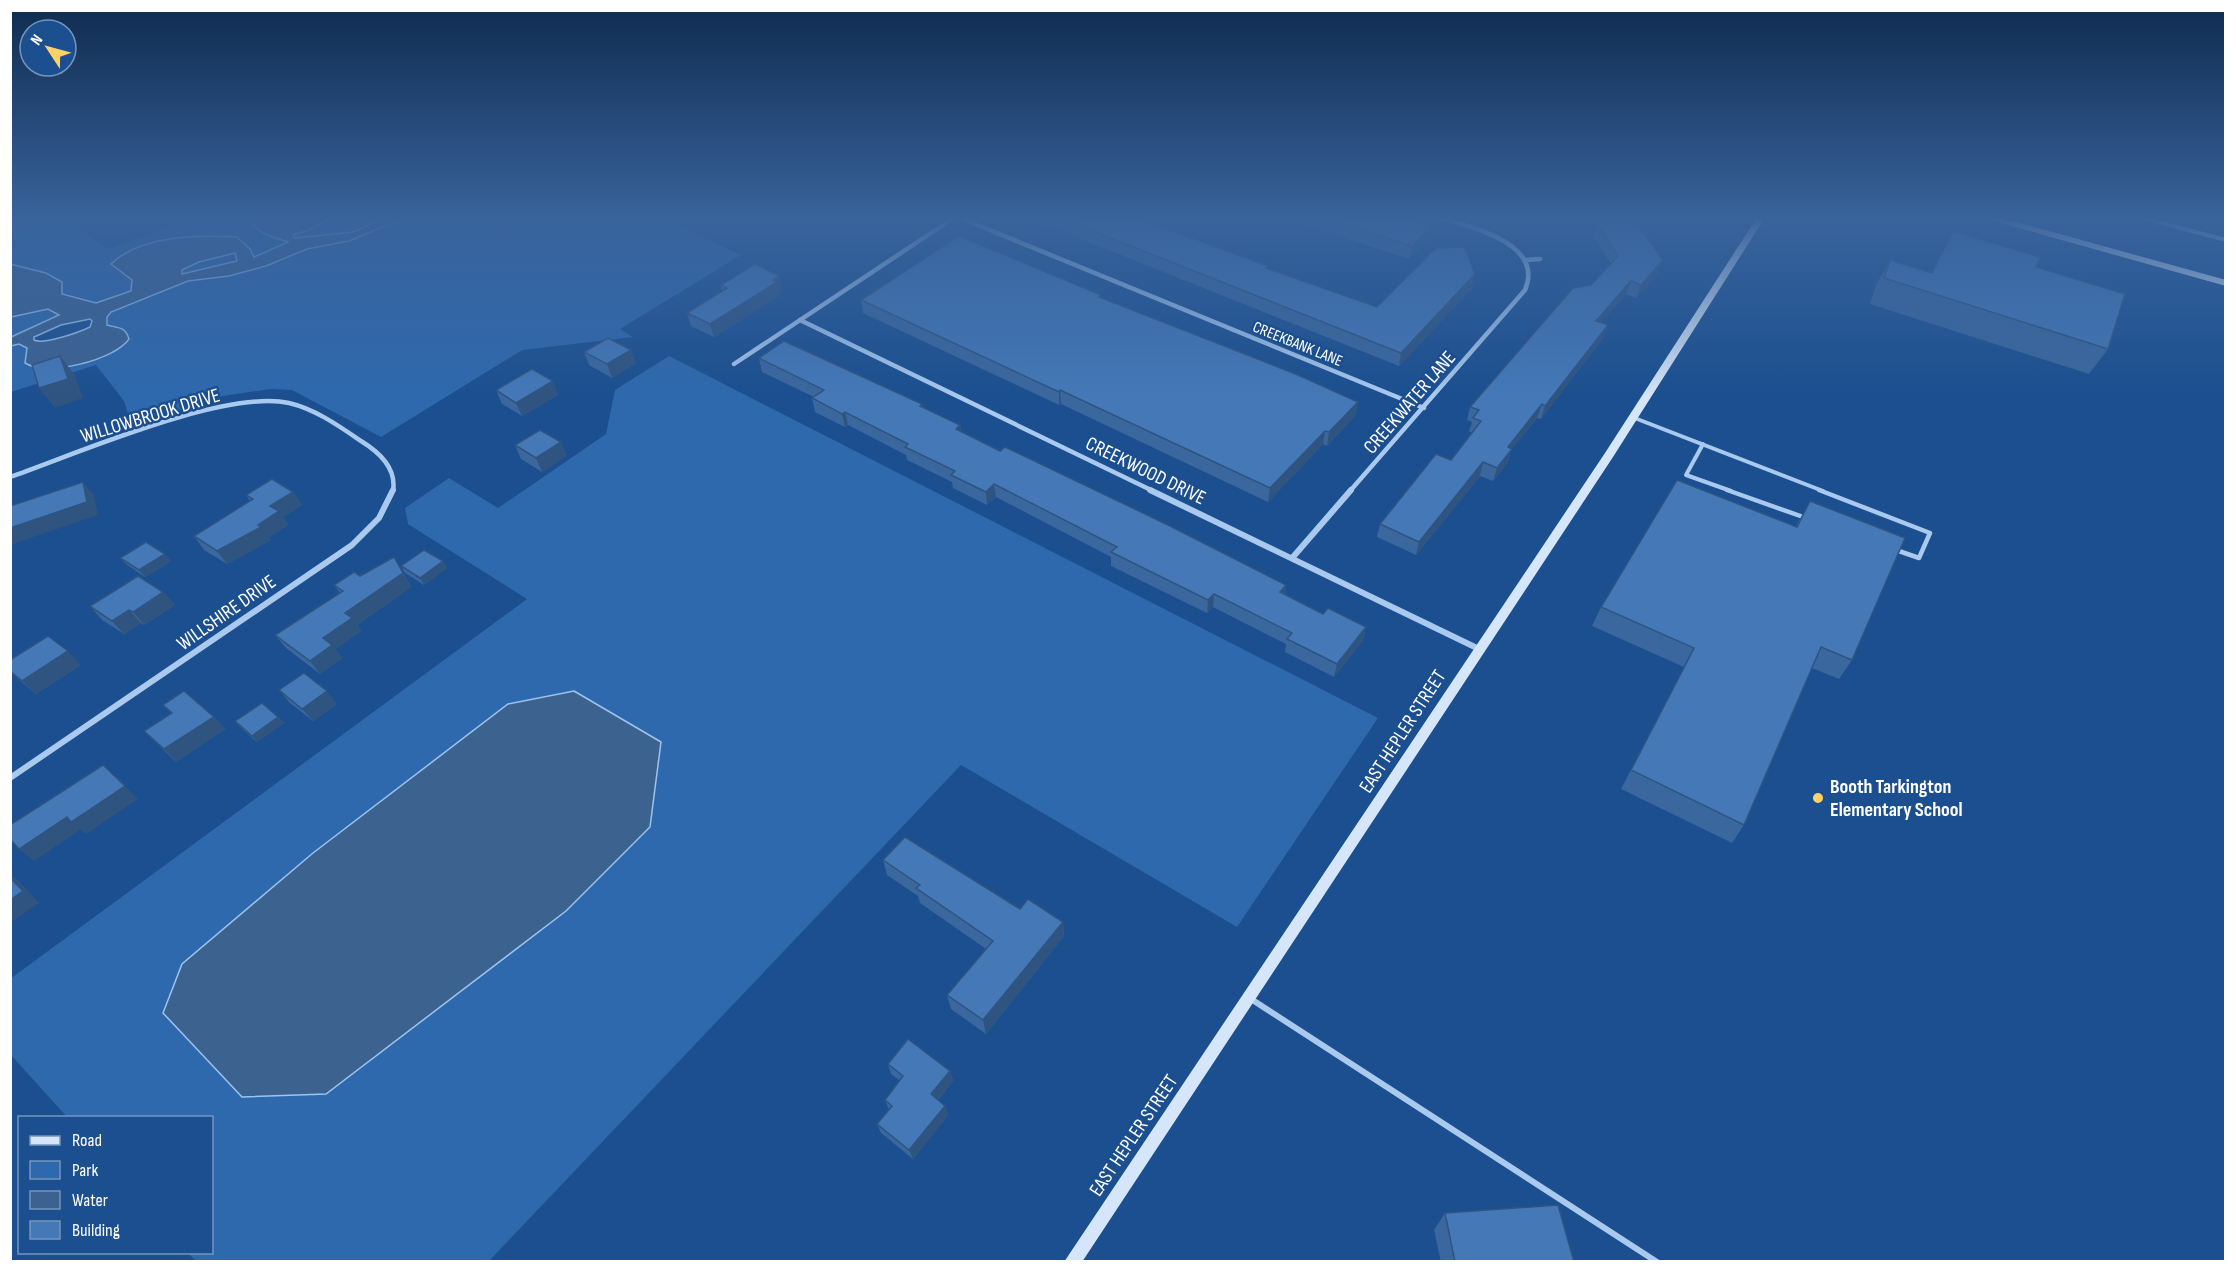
<svg xmlns="http://www.w3.org/2000/svg" width="2236" height="1272" font-family="'Sofia Sans Condensed',sans-serif">
<style>
.green{fill:#2e69ad}
.water{fill:#3c6290;stroke:#9cc4f0;stroke-width:1.5;fill-rule:evenodd}
.lines{fill:none;stroke-linecap:round;stroke-linejoin:round}
.lane-far2{stroke:#a9c9ee;stroke-width:4}
.lane-far1{stroke:#a9c9ee;stroke-width:4.5}
.lane{stroke:#a9c9ee;stroke-width:6}
.street-far1{stroke:#a9c9ee;stroke-width:4.5}
.street{stroke:#a9c9ee;stroke-width:6}
.secondary{fill:#d6e6fa;fill-rule:evenodd}
.wall{fill:#3a679d}
.shaded-wall{fill:#305480}
.building{fill:#4478b7;stroke:#305480;stroke-width:1.5}
.poi-dot{fill:#ffd166;stroke:#1b4f8f;stroke-width:2}
.labels{text-anchor:middle;stroke-width:5;stroke-linejoin:round;paint-order:stroke}
.far-street-label{font-size:16px;fill:#fff;stroke:#1b4f8f}
.street-label{font-size:20px;fill:#fff;stroke:#1b4f8f}
.poi-label{font-size:20px;font-weight:bold;fill:#fff;stroke:#1b4f8f;text-anchor:start}
</style>
<rect width="100%" height="100%" fill="#1b4f8f"/>
<g class="green">
<path d="M 33,219 L 67,219 L 108,249 L 191,219 L 244,219 L 272,236 L 288,241 L 254,257 L 237,237 L 195,237 L 117,269 L 133,280 L 131,291 L 96,303 L 61,294 L 46,273 L 11,264 L 10,225 Z"/>
<path d="M 329,219 L 383,219 L 353,232 L 294,238 L 292,235 L 310,230 Z"/>
<path d="M 402,219 L 665,219 L 741,255 L 620,329 L 633,337 L 522,350 L 381,437 L 292,390 L 270,389 L 223,396 L 132,426 L 124,401 L 96,365 L 11,392 L 11,346 L 19,344 L 27,348 L 25,358 L 45,369 L 103,358 L 121,327 L 107,325 L 107,317 L 111,312 L 188,281 L 230,276 L 266,266 L 307,249 L 349,241 Z"/>
<path d="M 235,253 L 237,261 L 182,274 L 182,270 L 199,262 Z"/>
<path d="M 48,309 L 60,315 L 11,337 L 11,317 Z"/>
<path d="M 669,356 L 1378,718 L 1237,927 L 961,765 L 489,1261 L 196,1261 L 188,1253 L 212,1252 L 212,1118 L 67,1117 L 11,1055 L 10,979 L 527,599 L 408,524 L 405,508 L 449,478 L 498,508 L 606,434 L 615,390 Z"/>
</g>
<g class="water">
<path d="M 244,219 L 329,219 L 309,230 L 293,235 L 295,238 L 353,232 L 383,219 L 402,219 L 349,241 L 307,249 L 266,266 L 229,276 L 188,281 L 111,312 L 107,317 L 107,325 C 118,328 125,326 129,339 C 115,360 47,377 25,363 L 27,348 L 19,344 L 11,346 L 11,337 L 59,315 L 48,309 L 11,317 L 10,264 L 46,273 L 62,282 L 62,294 L 96,303 L 131,291 L 132,280 L 111,264 C 141,235 198,235 237,237 L 250,249 L 254,257 L 288,242 C 275,237 258,235 251,221 ZM 235,253 L 237,261 L 182,274 L 182,270 L 199,262 ZM 90,319 L 92,321 L 90,327 C 80,332 43,345 34,340 L 34,337 L 61,325 Z"/>
<path d="M 574,691 L 661,742 L 650,827 L 566,911 L 326,1094 L 242,1097 L 163,1013 L 182,964 L 313,853 L 508,704 Z"/>
</g>
<g class="lines">
<g class="lane-far2">
<path d="M 2147,219 L 2226,240"/>
<path d="M 1632,417 L 1823,491"/>
<path d="M 1703,444 L 1686,475 L 1731,491"/>
</g>
<g class="lane-far1">
<path d="M 1727,490 L 1806,518"/>
<path d="M 1819,490 L 1930,533 L 1919,558 L 1896,550"/>
</g>
<path class="lane" d="M 1251,999 L 1657,1262"/>
<g class="street-far1">
<path d="M 963,219 L 1424,408"/>
<path d="M 10,220 L 15,219"/>
<path d="M 1525,260 L 1540,259"/>
<path d="M 800,320 L 1153,491"/>
<path d="M 734,364 L 952,219"/>
<path d="M 10,477 C 76,454 224,389 289,403 C 315,409 339,426 361,441 C 379,452 397,468 393,491"/>
<path d="M 1350,491 L 1525,290 C 1544,245 1477,229 1446,219"/>
</g>
<g class="street">
<path d="M 1150,490 L 1479,649"/>
<path d="M 1293,557 L 1351,490"/>
<path d="M 10,778 L 352,545 L 379,518 L 393,490"/>
</g>
<g class="secondary">
<path d="M 1756,219 L 1764,219 L 1613,457 L 1082,1262 L 1064,1262 L 1605,453 Z"/>
<path d="M 1993,219 L 2006,219 L 2226,280 L 2226,286 L 1994,221 Z"/>
</g>
</g>
<g class="wall">
<path d="M 1031,219 L 1140,219 L 1268,269 L 1377,307 L 1472,288 L 1399,366 Z"/>
<path d="M 1287,219 L 1411,219 L 1432,226 L 1430,239 L 1409,259 Z"/>
<path d="M 1597,223 L 1658,273 L 1636,298 L 1626,294 L 1601,322 L 1608,325 L 1603,338 L 1541,419 L 1537,418 L 1511,450 L 1508,462 L 1493,481 L 1480,476 L 1416,555 L 1377,537 L 1380,524 L 1451,460 L 1472,433 L 1469,431 L 1472,422 L 1467,420 L 1470,407 L 1611,264 L 1593,236 Z"/>
<path d="M 1953,231 L 2036,267 L 2108,349 L 2089,374 L 1870,304 L 1876,285 L 1890,260 L 1931,273 Z"/>
<path d="M 779,276 L 782,289 L 779,291 L 780,295 L 714,337 L 691,326 L 687,313 L 722,291 L 721,285 Z"/>
<path d="M 1101,297 L 1358,402 L 1355,416 L 1327,446 L 1323,444 L 1268,502 L 1061,404 L 1059,405 L 863,313 L 861,300 Z"/>
<path d="M 584,352 L 636,363 L 612,378 L 589,365 Z"/>
<path d="M 759,358 L 922,404 L 923,408 L 960,425 L 961,432 L 1286,585 L 1285,594 L 1323,614 L 1366,627 L 1363,640 L 1334,677 L 1285,652 L 1286,644 L 1213,607 L 1207,613 L 1111,566 L 1111,557 L 996,497 L 987,505 L 953,488 L 952,482 L 907,460 L 906,455 L 848,425 L 845,427 L 815,412 L 812,398 L 814,397 L 762,372 Z"/>
<path d="M 496,390 L 558,395 L 522,416 L 502,404 Z"/>
<path d="M 561,442 L 566,456 L 542,472 L 521,459 L 515,445 Z"/>
<path d="M 293,492 L 302,505 L 283,517 L 288,525 L 269,537 L 271,540 L 227,564 L 204,550 L 194,536 L 250,501 L 246,495 Z"/>
<path d="M 1810,501 L 1852,660 L 1839,679 L 1812,668 L 1744,825 L 1732,843 L 1621,789 L 1684,667 L 1592,626 L 1601,607 L 1796,526 Z"/>
<path d="M 120,558 L 171,561 L 145,577 L 126,564 Z"/>
<path d="M 401,566 L 447,568 L 424,585 L 405,573 Z"/>
<path d="M 402,570 L 411,587 L 357,625 L 361,631 L 335,649 L 342,658 L 320,674 L 286,648 L 275,635 L 340,593 L 334,585 L 360,576 Z"/>
<path d="M 163,592 L 175,605 L 144,625 L 141,623 L 124,634 L 102,620 L 90,606 Z"/>
<path d="M 10,660 L 81,665 L 36,694 L 10,672 Z"/>
<path d="M 279,690 L 337,704 L 313,721 L 290,703 Z"/>
<path d="M 163,705 L 214,717 L 225,729 L 176,762 L 144,731 L 171,713 Z"/>
<path d="M 278,717 L 284,723 L 257,742 L 241,728 L 235,721 Z"/>
<path d="M 883,860 L 1020,909 L 1063,922 L 1064,936 L 986,1034 L 951,1009 L 947,995 L 986,949 L 920,903 L 918,896 L 887,875 Z"/>
<path d="M 888,1064 L 950,1071 L 953,1081 L 938,1100 L 945,1106 L 948,1115 L 913,1159 L 881,1133 L 877,1124 L 889,1110 L 885,1100 L 900,1081 L 891,1074 Z"/>
<path d="M 1445,1213 L 1574,1262 L 1441,1262 L 1434,1230 Z"/>
</g>
<g class="shaded-wall">
<path d="M 153,219 L 162,219 L 155,222 Z"/>
<path d="M 1432,226 L 1430,239 L 1409,259 L 1412,246 Z"/>
<path d="M 1663,260 L 1658,273 L 1636,298 L 1641,285 Z"/>
<path d="M 1475,274 L 1472,288 L 1399,366 L 1401,353 Z"/>
<path d="M 779,276 L 782,289 L 779,291 L 780,295 L 714,337 L 710,324 Z"/>
<path d="M 1631,281 L 1626,294 L 1592,334 L 1596,321 Z"/>
<path d="M 1608,325 L 1603,338 L 1541,419 L 1545,406 Z"/>
<path d="M 631,350 L 636,363 L 612,378 L 607,364 Z"/>
<path d="M 60,356 L 75,375 L 83,398 L 55,408 L 39,388 Z"/>
<path d="M 553,381 L 558,395 L 522,416 L 516,403 Z"/>
<path d="M 1060,390 L 1061,404 L 1059,405 L 1059,392 Z"/>
<path d="M 1358,402 L 1355,416 L 1327,446 L 1329,432 Z"/>
<path d="M 1542,404 L 1537,418 L 1511,450 L 1508,462 L 1493,481 L 1497,468 L 1508,447 Z"/>
<path d="M 845,412 L 848,425 L 845,427 L 842,414 Z"/>
<path d="M 960,425 L 962,439 L 956,429 Z"/>
<path d="M 1325,431 L 1323,444 L 1268,502 L 1270,488 Z"/>
<path d="M 561,442 L 566,456 L 542,472 L 536,458 Z"/>
<path d="M 1483,462 L 1480,476 L 1416,555 L 1419,542 Z"/>
<path d="M 83,482 L 94,495 L 98,515 L 10,545 L 10,528 Z"/>
<path d="M 994,484 L 996,497 L 987,505 L 986,492 Z"/>
<path d="M 293,492 L 302,505 L 283,517 L 288,525 L 269,537 L 271,540 L 227,564 L 217,551 L 258,525 L 270,506 Z"/>
<path d="M 165,554 L 171,561 L 145,577 L 139,570 Z"/>
<path d="M 394,557 L 411,587 L 357,625 L 361,631 L 335,649 L 342,658 L 320,674 L 310,661 L 323,638 Z"/>
<path d="M 443,561 L 447,568 L 424,585 L 420,578 Z"/>
<path d="M 1286,585 L 1284,599 L 1280,592 Z"/>
<path d="M 163,592 L 175,605 L 144,625 L 133,612 Z"/>
<path d="M 1214,594 L 1213,607 L 1207,613 L 1208,600 Z"/>
<path d="M 129,610 L 141,623 L 124,634 L 112,621 Z"/>
<path d="M 1366,627 L 1363,640 L 1334,677 L 1337,664 Z"/>
<path d="M 68,651 L 81,665 L 36,694 L 22,681 Z"/>
<path d="M 327,691 L 337,704 L 313,721 L 302,709 Z"/>
<path d="M 214,717 L 225,729 L 176,762 L 164,749 Z"/>
<path d="M 278,717 L 284,723 L 257,742 L 252,736 Z"/>
<path d="M 103,765 L 138,799 L 86,834 L 80,830 L 34,861 L 19,849 L 67,817 Z"/>
<path d="M 10,875 L 17,879 L 39,903 L 10,923 Z"/>
<path d="M 1063,922 L 1064,936 L 986,1034 L 983,1020 Z"/>
<path d="M 950,1071 L 953,1081 L 934,1104 L 931,1094 Z"/>
<path d="M 945,1106 L 948,1115 L 913,1159 L 909,1150 Z"/>
</g>
<g class="building">
<path d="M 1063,219 L 1140,219 L 1268,266 L 1266,268 L 1377,307 L 1436,248 L 1464,247 L 1475,274 L 1401,353 Z"/>
<path d="M 1328,219 L 1411,219 L 1432,226 L 1412,246 Z"/>
<path d="M 1635,221 L 1663,260 L 1641,285 L 1631,281 L 1596,321 L 1608,325 L 1545,406 L 1542,404 L 1508,447 L 1512,449 L 1497,468 L 1483,462 L 1419,542 L 1380,524 L 1436,454 L 1451,460 L 1481,421 L 1473,418 L 1479,410 L 1470,407 L 1573,288 L 1591,285 L 1618,256 L 1597,223 Z"/>
<path d="M 1953,231 L 2040,257 L 2036,267 L 2125,294 L 2108,349 L 1884,278 L 1890,260 L 1932,273 Z"/>
<path d="M 959,236 L 1101,295 L 1099,297 L 1298,375 L 1358,402 L 1329,432 L 1325,431 L 1270,488 L 1060,390 L 1059,392 L 861,300 Z"/>
<path d="M 755,264 L 779,276 L 773,280 L 777,282 L 710,324 L 687,313 L 727,288 L 721,285 Z"/>
<path d="M 608,338 L 631,350 L 607,364 L 584,352 Z"/>
<path d="M 784,341 L 922,404 L 920,406 L 960,425 L 956,429 L 1000,451 L 1005,447 L 1168,525 L 1286,585 L 1280,592 L 1323,614 L 1328,608 L 1366,627 L 1337,664 L 1287,639 L 1292,633 L 1214,594 L 1208,600 L 1111,552 L 1117,547 L 994,484 L 986,492 L 951,475 L 955,471 L 905,447 L 908,444 L 845,412 L 842,414 L 812,398 L 824,390 L 759,358 Z"/>
<path d="M 60,356 L 68,379 L 39,388 L 32,365 Z"/>
<path d="M 532,369 L 553,381 L 516,403 L 496,390 Z"/>
<path d="M 540,430 L 561,442 L 536,458 L 515,445 Z"/>
<path d="M 272,479 L 293,492 L 270,506 L 279,511 L 258,525 L 261,527 L 217,551 L 194,536 L 253,499 L 246,495 Z"/>
<path d="M 1677,480 L 1797,527 L 1810,501 L 1905,538 L 1852,660 L 1821,647 L 1744,825 L 1631,770 L 1694,648 L 1601,607 Z"/>
<path d="M 83,482 L 87,502 L 10,528 L 10,506 Z"/>
<path d="M 146,542 L 165,554 L 139,570 L 120,558 Z"/>
<path d="M 424,550 L 443,561 L 420,578 L 401,566 Z"/>
<path d="M 394,557 L 403,573 L 345,613 L 352,618 L 323,638 L 332,645 L 310,661 L 275,635 L 343,591 L 334,585 L 354,572 L 360,576 Z"/>
<path d="M 138,576 L 163,592 L 133,612 L 129,610 L 112,621 L 90,606 Z"/>
<path d="M 48,636 L 68,651 L 22,681 L 10,671 L 10,660 Z"/>
<path d="M 304,673 L 327,691 L 302,709 L 279,690 Z"/>
<path d="M 184,691 L 214,717 L 164,749 L 144,731 L 172,713 L 163,705 Z"/>
<path d="M 262,703 L 278,717 L 252,736 L 235,721 Z"/>
<path d="M 103,765 L 125,786 L 71,822 L 67,817 L 19,849 L 10,839 L 10,825 Z"/>
<path d="M 905,837 L 1020,909 L 1028,899 L 1063,922 L 983,1020 L 947,995 L 993,941 L 916,888 L 920,885 L 883,860 Z"/>
<path d="M 10,878 L 23,891 L 10,900 Z"/>
<path d="M 908,1039 L 950,1071 L 931,1094 L 945,1106 L 909,1150 L 877,1124 L 892,1106 L 885,1100 L 903,1076 L 888,1064 Z"/>
<path d="M 1558,1205 L 1574,1262 L 1455,1262 L 1445,1213 Z"/>
</g>
<linearGradient id="sky" x2="0" y2="1"><stop stop-color="#0f2b4f"/><stop offset="0.55" stop-color="#39639b"/><stop offset="1" stop-color="#39639b" stop-opacity="0"/></linearGradient>
<rect width="2236" height="397" fill="url(#sky)"/>
<circle class="poi-dot" cx="1818" cy="798" r="6"/>
<g class="labels">
<g class="far-street-label">
<text transform="translate(1298 343) rotate(22)" y="6">CREEKBANK LANE</text>
</g>
<g class="street-label">
<text transform="translate(1409 402) rotate(-49)" y="7">CREEKWATER LANE</text>
<text transform="translate(150 415) rotate(-17)" y="7">WILLOWBROOK DRIVE</text>
<text transform="translate(1146 470) rotate(26)" y="7">CREEKWOOD DRIVE</text>
<text transform="translate(226 612) rotate(-35)" y="7">WILLSHIRE DRIVE</text>
<text transform="translate(1402 731) rotate(-57)" y="7">EAST HEPLER STREET</text>
<text transform="translate(1133 1135) rotate(-56)" y="7">EAST HEPLER STREET</text>
</g>
<g class="poi-label">
<text x="1830" y="793">Booth Tarkington<tspan x="1830" dy="23">Elementary School</tspan></text>
</g>
</g>
<rect width="2236" height="1272" fill="none" stroke="#ffffff" stroke-width="24"/>
<rect x="18" y="1116" width="195" height="138" fill="#1b4f8f" stroke="#7695bc" stroke-width="1.5"/>
<rect x="30" y="1136" width="30" height="9" fill="#d6e6fa" stroke="#7695bc" stroke-width="1.5"/>
<text x="72" y="1146" font-size="18" fill="#ffffff">Road</text>
<rect x="30" y="1161" width="30" height="18" fill="#2e69ad" stroke="#7695bc" stroke-width="1.5"/>
<text x="72" y="1176" font-size="18" fill="#ffffff">Park</text>
<rect x="30" y="1191" width="30" height="18" fill="#3c6290" stroke="#7695bc" stroke-width="1.5"/>
<text x="72" y="1206" font-size="18" fill="#ffffff">Water</text>
<rect x="30" y="1221" width="30" height="18" fill="#4478b7" stroke="#7695bc" stroke-width="1.5"/>
<text x="72" y="1236" font-size="18" fill="#ffffff">Building</text>
<g transform="translate(48 48) rotate(306)"><circle r="28" fill="#1b4f8f" stroke="#7695bc" stroke-width="1.5"/>
<path d="M0-4.5L10 22L0 15L-10 22Z" fill="#ffd166"/>
<text y="-9" font-size="16" font-weight="bold" text-anchor="middle" fill="#ffffff">N</text>
</g>
</svg>
